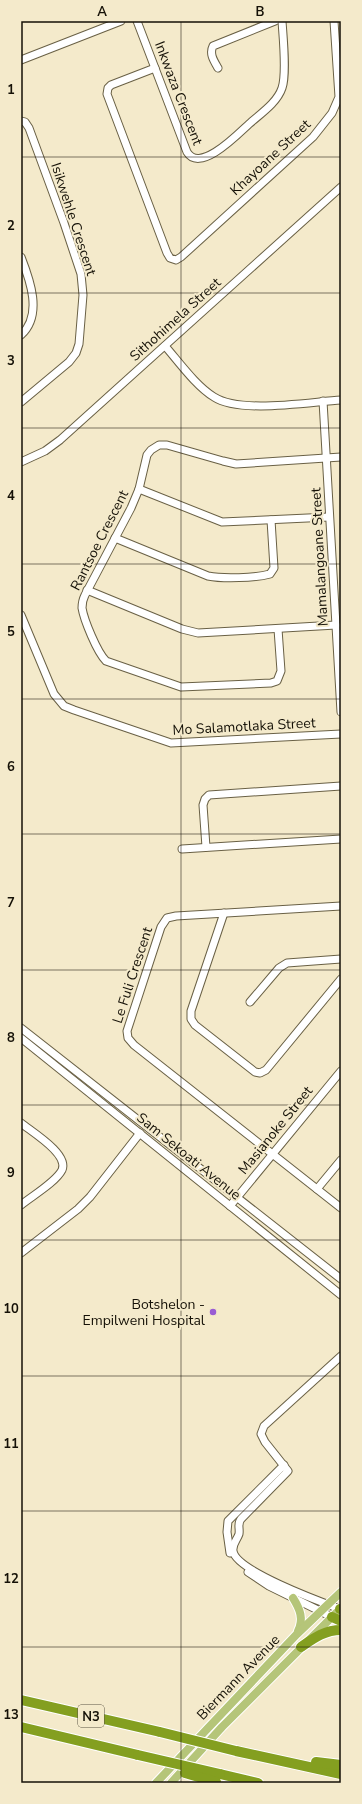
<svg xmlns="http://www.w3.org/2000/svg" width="362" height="1804" font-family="'Nunito Sans',sans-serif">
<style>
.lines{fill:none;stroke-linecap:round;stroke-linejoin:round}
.minor-casing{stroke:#696045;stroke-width:9}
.major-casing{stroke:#fff;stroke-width:10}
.highway-casing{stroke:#fff;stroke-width:12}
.minor{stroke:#fff;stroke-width:7}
.major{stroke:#b5c579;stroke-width:8}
.highway{stroke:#849f20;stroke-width:10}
.highway-bridge-casing{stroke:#fff;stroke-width:12;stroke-linecap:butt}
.highway-bridge{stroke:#849f20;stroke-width:10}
.grid{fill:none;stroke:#151107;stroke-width:1;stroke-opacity:0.55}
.poi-dot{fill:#995cd3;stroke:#f4eacb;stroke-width:1.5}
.labels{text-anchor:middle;stroke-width:4;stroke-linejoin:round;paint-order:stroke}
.shield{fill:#f4eacb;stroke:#585242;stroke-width:1}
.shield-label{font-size:13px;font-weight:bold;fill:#151107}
.street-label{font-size:14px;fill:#151107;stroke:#f4eacb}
.poi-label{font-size:14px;fill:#151107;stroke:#f4eacb;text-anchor:end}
.neatline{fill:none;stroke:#151107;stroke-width:1.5}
.grid-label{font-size:13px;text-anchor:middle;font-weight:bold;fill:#151107}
</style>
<rect width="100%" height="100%" fill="#f4eacb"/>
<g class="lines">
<g class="minor-casing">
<g id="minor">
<path d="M 137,21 L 187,152 C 200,174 239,133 249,124 C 260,114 277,103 282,88 C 287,74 283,37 282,21"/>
<path d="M 21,60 L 121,21"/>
<path d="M 155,68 L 111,85 L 108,88 L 107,94 L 167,253 L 170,258 L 176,260 L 181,257 L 313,137 L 332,113 L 339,97 L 334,21"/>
<path d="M 218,68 C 214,61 209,54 213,46 L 275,21"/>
<path d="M 21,121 L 25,122 L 29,128 L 64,223 L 81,274 L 83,295 L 79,344 L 76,353 L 69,362 L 21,402"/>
<path d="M 21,257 C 30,280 43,315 21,335"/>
<path d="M 165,346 C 179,362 196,386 214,397 C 240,414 309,402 341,400"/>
<path d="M 323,401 L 341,712"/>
<path d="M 21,462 L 45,451 L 60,440 L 341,187"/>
<path d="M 139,489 L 222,522 L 329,517"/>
<path d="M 115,538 L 208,576 C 223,579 255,578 270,574 L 274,568 L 271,520"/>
<path d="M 87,590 L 182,629 L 198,633 L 336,625"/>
<path d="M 21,615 L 54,694 L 64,706 L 74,710 L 171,743 L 341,734"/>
<path d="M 278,629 L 281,671 L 277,681 L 271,683 L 181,687 L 106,661 C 97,652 84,620 82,608 C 82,603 83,599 85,595 L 131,508 L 139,489 L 147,455 L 151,450 L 159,445 L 167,445 L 223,461 L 236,464 L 341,457"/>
<path d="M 206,847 L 203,805 L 205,799 L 209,795 L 341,786"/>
<path d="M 182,849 L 341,839"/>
<path d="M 341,906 L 176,916 L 167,918 L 161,927 L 127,1031 L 128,1038 L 134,1045 L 341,1208"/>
<path d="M 224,913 L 191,1011 L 191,1019 L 195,1025 L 255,1072 L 260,1073 L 266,1070 L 341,979"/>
<path d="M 250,1002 L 279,968 L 287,963 L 341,959"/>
<path d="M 21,1028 L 341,1279"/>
<path d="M 21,1038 L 341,1295"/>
<path d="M 21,1123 C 32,1132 69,1154 62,1170 C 56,1182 32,1196 21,1205"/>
<path d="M 317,1189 L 341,1160"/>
<path d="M 230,1206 L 341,1071"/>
<path d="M 21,1253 L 78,1209 L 90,1197 L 140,1133"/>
<path d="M 230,1553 L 227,1532 L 228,1521 L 284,1465"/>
<path d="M 248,1572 L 269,1586 L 332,1617"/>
<path d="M 340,1609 C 321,1602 236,1571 233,1551 C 232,1544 237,1540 239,1534 C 240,1528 237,1524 241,1519 L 288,1471 L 265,1442 L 261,1434 L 264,1426 L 341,1356"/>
</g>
</g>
<g class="major-casing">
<g id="major">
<path d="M 293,1598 C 300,1609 304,1619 298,1631"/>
<path d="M 156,1783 L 297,1634 L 341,1592"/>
<path d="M 171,1783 L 222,1727 L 336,1613"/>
</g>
</g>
<g class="highway-casing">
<g id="highway">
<path d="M 340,1609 L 341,1609"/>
<path d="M 332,1617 L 341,1621"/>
<path d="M 301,1647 C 314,1638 325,1630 341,1630"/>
<path d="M 21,1700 L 160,1732"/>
<path d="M 21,1727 L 138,1755"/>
<path d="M 236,1751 L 341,1774"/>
<path d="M 316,1762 L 341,1765"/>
<path d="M 220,1774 L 258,1783"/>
</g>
</g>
<use href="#minor" class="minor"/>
<use href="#major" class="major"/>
<use href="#highway" class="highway"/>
<g class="highway-bridge-casing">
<g id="highway-bridge">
<path d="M 160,1732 L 236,1751"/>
<path d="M 138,1755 L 220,1774"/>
<path d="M 185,1773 L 216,1782"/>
</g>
</g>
<use href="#highway-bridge" class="highway-bridge"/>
</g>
<path class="grid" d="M 181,21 L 181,1783M 21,157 L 341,157M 21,293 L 341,293M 21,428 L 341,428M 21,564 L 341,564M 21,699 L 341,699M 21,834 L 341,834M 21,970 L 341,970M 21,1105 L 341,1105M 21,1240 L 341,1240M 21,1376 L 341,1376M 21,1511 L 341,1511M 21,1647 L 341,1647"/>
<circle class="poi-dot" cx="213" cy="1312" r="4"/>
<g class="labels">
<rect class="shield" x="78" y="1705" width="26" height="22" rx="3"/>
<g class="shield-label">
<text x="91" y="1721">N3</text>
</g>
<g class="street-label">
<text transform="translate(179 93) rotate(69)" y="5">Inkwaza Crescent</text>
<text transform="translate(270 157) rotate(-43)" y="5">Khayoane Street</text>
<text transform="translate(74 219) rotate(72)" y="5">Isikwehle Crescent</text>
<text transform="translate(175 319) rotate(-42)" y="5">Sithohimela Street</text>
<text transform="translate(99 540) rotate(-63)" y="5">Rantsoe Crescent</text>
<text transform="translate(319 557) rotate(-93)" y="5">Mamalangoane Street</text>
<text transform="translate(244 726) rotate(-3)" y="5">Mo Salamotlaka Street</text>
<text transform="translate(132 975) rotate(-72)" y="5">Le Fuli Crescent</text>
<text transform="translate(275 1130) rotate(-51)" y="5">Masianoke Street</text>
<text transform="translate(189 1156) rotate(39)" y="5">Sam Sekoati Avenue</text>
<text transform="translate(238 1677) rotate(-46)" y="5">Biermann Avenue</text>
</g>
<g class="poi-label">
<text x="205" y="1309">Botshelon -<tspan x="205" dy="16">Empilweni Hospital</tspan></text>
</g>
</g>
<rect width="362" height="1804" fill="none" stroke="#f4eacb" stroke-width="44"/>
<rect x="22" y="22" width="318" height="1760" class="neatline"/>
<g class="grid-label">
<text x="102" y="16">A</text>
<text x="260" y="16">B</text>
<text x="11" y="94">1</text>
<text x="11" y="230">2</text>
<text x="11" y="365">3</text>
<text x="11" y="500">4</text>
<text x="11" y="636">5</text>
<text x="11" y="771">6</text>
<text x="11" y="907">7</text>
<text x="11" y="1042">8</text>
<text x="11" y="1177">9</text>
<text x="11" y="1313">10</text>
<text x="11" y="1448">11</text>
<text x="11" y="1583">12</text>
<text x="11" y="1719">13</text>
</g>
</svg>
